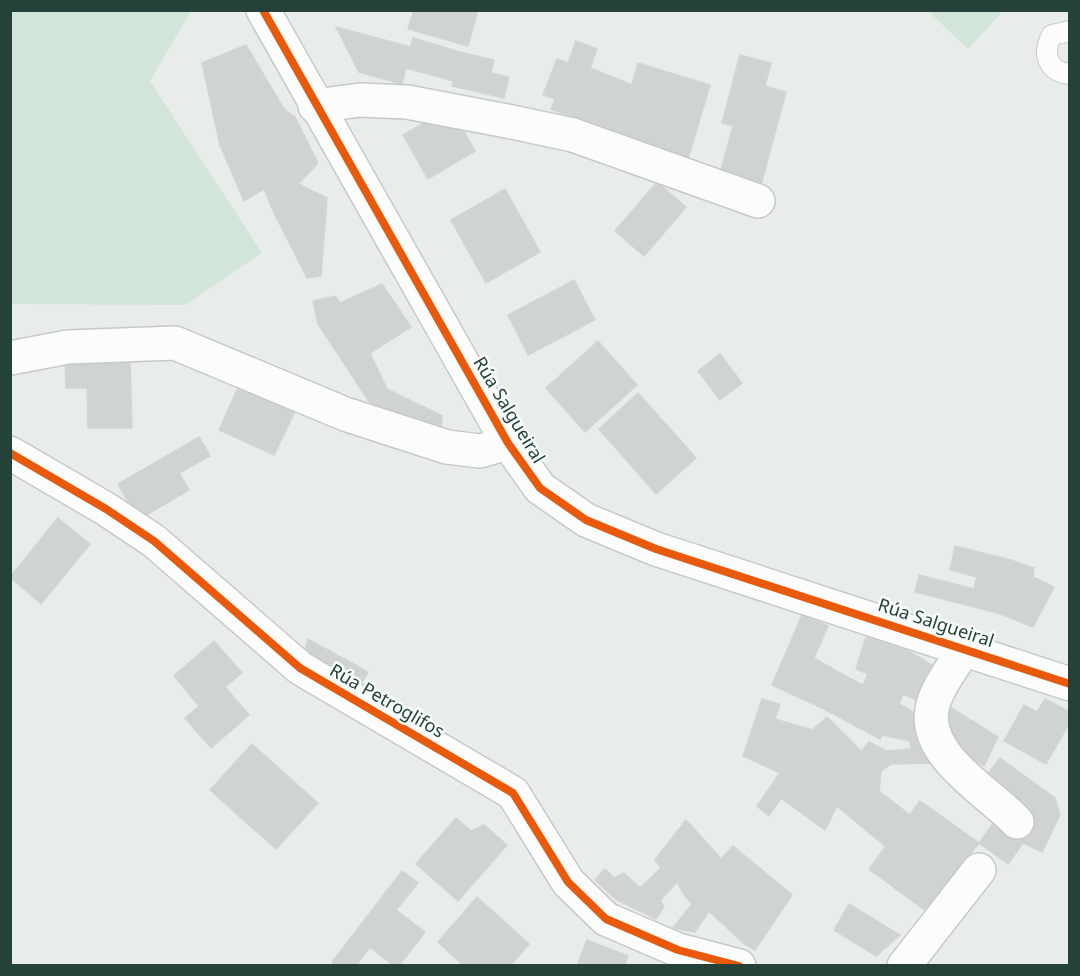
<svg xmlns="http://www.w3.org/2000/svg" width="1080" height="976" font-family="'Noto Sans',sans-serif">
<style>
.green{fill:#d1e6d8}
.building{fill:#cfd4d2;stroke:#d1d6d4;stroke-width:1.5}
.lines{fill:none;stroke-linecap:round;stroke-linejoin:round}
.lane-casing{stroke:#c5cac8;stroke-width:22}
.street-casing{stroke:#c5cac8;stroke-width:36}
.secondary-casing{stroke:#c3cbc8;stroke-width:36}
.lane{stroke:#fcfcfc;stroke-width:20}
.street{stroke:#fcfcfc;stroke-width:33}
.secondary{stroke:#fcfcfc;stroke-width:33}
.cycleway-casing{stroke:#f7fbf9;stroke-width:11}
.cycleway{stroke:#e8590c;stroke-width:8}
.labels{text-anchor:middle;stroke-width:5;stroke-linejoin:round;paint-order:stroke}
.street-label{font-size:18px;fill:#24423a;stroke:#f7fbf9}
</style>
<rect width="100%" height="100%" fill="#e8edeb"/>
<g class="green">
<path d="M 11,10 L 191,11 L 150,81 L 262,253 L 185,305 L 11,304 Z"/>
<path d="M 928,11 L 1003,11 L 968,49 Z"/>
</g>
<g class="building">
<path d="M 414,10 L 478,10 L 468,46 L 408,29 Z"/>
<path d="M 336,27 L 411,47 L 402,84 L 359,72 Z"/>
<path d="M 413,38 L 460,52 L 454,81 L 405,68 Z"/>
<path d="M 576,41 L 597,49 L 572,117 L 551,109 L 555,99 L 543,95 L 557,59 L 568,63 Z"/>
<path d="M 246,45 L 284,109 L 220,145 L 202,63 Z"/>
<path d="M 460,52 L 494,60 L 491,73 L 509,77 L 504,98 L 452,86 Z"/>
<path d="M 740,55 L 771,63 L 765,86 L 786,92 L 761,185 L 720,174 L 733,126 L 722,123 Z"/>
<path d="M 638,63 L 710,85 L 688,159 L 666,153 L 679,108 L 629,94 Z"/>
<path d="M 590,68 L 632,85 L 612,137 L 572,117 Z"/>
<path d="M 629,94 L 679,108 L 666,153 L 612,137 Z"/>
<path d="M 284,109 L 295,117 L 318,163 L 273,211 L 264,189 L 244,201 L 220,145 Z"/>
<path d="M 439,114 L 456,118 L 475,151 L 428,179 L 403,135 Z"/>
<path d="M 657,182 L 686,207 L 644,256 L 615,231 Z"/>
<path d="M 299,184 L 327,198 L 321,276 L 307,278 L 273,211 Z"/>
<path d="M 505,189 L 540,252 L 486,283 L 451,220 Z"/>
<path d="M 574,280 L 595,320 L 528,355 L 508,315 Z"/>
<path d="M 382,284 L 411,327 L 370,353 L 387,389 L 442,416 L 441,433 L 372,406 L 318,324 L 313,301 L 335,296 L 340,303 Z"/>
<path d="M 598,341 L 637,385 L 585,432 L 546,388 Z"/>
<path d="M 720,354 L 742,383 L 720,400 L 698,371 Z"/>
<path d="M 130,360 L 132,428 L 88,428 L 87,388 L 66,388 L 65,362 Z"/>
<path d="M 241,381 L 297,407 L 274,455 L 219,430 Z"/>
<path d="M 638,393 L 696,458 L 656,494 L 599,429 Z"/>
<path d="M 199,437 L 210,456 L 179,473 L 189,490 L 138,520 L 118,484 Z"/>
<path d="M 58,518 L 90,544 L 41,604 L 10,577 Z"/>
<path d="M 955,546 L 1011,560 L 998,613 L 915,592 L 919,575 L 974,589 L 977,577 L 950,570 Z"/>
<path d="M 1011,560 L 1034,568 L 1033,577 L 1054,587 L 1033,627 L 998,613 Z"/>
<path d="M 802,615 L 828,626 L 814,658 L 840,673 L 822,708 L 772,685 Z"/>
<path d="M 866,637 L 907,650 L 886,686 L 903,695 L 899,704 L 863,685 L 868,674 L 856,669 Z"/>
<path d="M 308,639 L 368,672 L 359,688 L 303,657 Z"/>
<path d="M 214,641 L 242,673 L 225,687 L 249,715 L 211,748 L 185,718 L 199,706 L 174,676 Z"/>
<path d="M 907,650 L 943,672 L 927,705 L 886,686 Z"/>
<path d="M 840,673 L 899,704 L 880,739 L 822,708 Z"/>
<path d="M 762,699 L 780,704 L 775,719 L 812,730 L 827,717 L 881,771 L 879,791 L 910,815 L 886,847 L 837,806 L 825,830 L 781,798 L 769,816 L 757,806 L 780,773 L 743,756 Z"/>
<path d="M 1045,699 L 1070,712 L 1070,722 L 1046,764 L 1004,741 L 1024,705 L 1037,712 Z"/>
<path d="M 899,704 L 917,714 L 935,763 L 891,764 L 881,771 L 862,751 L 869,742 L 887,751 L 911,749 L 910,741 L 882,735 Z"/>
<path d="M 945,704 L 998,737 L 984,766 L 943,739 Z"/>
<path d="M 252,744 L 318,803 L 276,849 L 210,790 Z"/>
<path d="M 1000,758 L 1055,798 L 1060,815 L 1042,852 L 1023,843 L 1028,836 L 1010,802 L 982,781 Z"/>
<path d="M 920,801 L 979,843 L 926,911 L 869,869 Z"/>
<path d="M 999,815 L 1028,836 L 1008,864 L 979,843 Z"/>
<path d="M 456,818 L 471,831 L 484,825 L 507,845 L 458,901 L 416,864 Z"/>
<path d="M 686,820 L 722,860 L 685,896 L 677,882 L 660,901 L 664,906 L 656,919 L 617,900 L 595,880 L 605,869 L 614,878 L 624,873 L 640,888 L 661,868 L 655,860 Z"/>
<path d="M 733,846 L 792,895 L 755,950 L 743,943 L 709,911 L 695,932 L 673,928 L 692,904 L 685,896 Z"/>
<path d="M 402,871 L 418,883 L 396,910 L 425,932 L 399,966 L 394,966 L 370,947 L 356,966 L 337,966 L 332,962 Z"/>
<path d="M 477,897 L 529,944 L 510,966 L 464,966 L 438,942 Z"/>
<path d="M 849,904 L 900,935 L 876,956 L 834,930 Z"/>
<path d="M 587,940 L 628,956 L 624,966 L 577,966 Z"/>
</g>
<g class="lines">
<g class="lane-casing">
<path id="lane" d="M 1070,31 L 1052,35 C 1042,53 1047,72 1070,74"/>
</g>
<g class="street-casing">
<g id="street">
<path d="M 315,106 L 360,100 L 407,102 L 507,121 L 573,135 L 758,201"/>
<path d="M 10,358 L 68,347 L 175,343 L 345,414 L 447,447 L 480,451 L 508,443"/>
<path d="M 10,453 L 106,509 L 154,541 L 300,668 L 513,793 L 568,882 L 606,919 L 678,950 L 739,966"/>
<path d="M 965,648 C 954,666 936,688 932,709 C 923,756 990,793 1017,822"/>
<path d="M 904,966 L 979,870"/>
</g>
</g>
<g class="secondary-casing">
<path id="secondary" d="M 263,10 L 508,443 L 540,488 L 586,520 L 656,549 L 1070,684"/>
</g>
<use href="#lane" class="lane"/>
<use href="#street" class="street"/>
<use href="#secondary" class="secondary"/>
<g class="cycleway-casing">
<g id="cycleway">
<path d="M 263,10 L 508,443 L 540,488 L 586,520 L 656,549 L 1070,684"/>
<path d="M 10,453 L 106,509 L 154,541 L 300,668 L 513,793 L 568,882 L 606,919 L 678,950 L 739,966"/>
</g>
</g>
<use href="#cycleway" class="cycleway"/>
</g>
<g class="labels">
<g class="street-label">
<text transform="translate(509 410) rotate(59)" y="6">Rúa Salgueiral</text>
<text transform="translate(936 623) rotate(18)" y="6">Rúa Salgueiral</text>
<text transform="translate(387 701) rotate(30)" y="6">Rúa Petroglifos</text>
</g>
</g>
<rect width="1080" height="976" fill="none" stroke="#24423a" stroke-width="24"/>
</svg>
